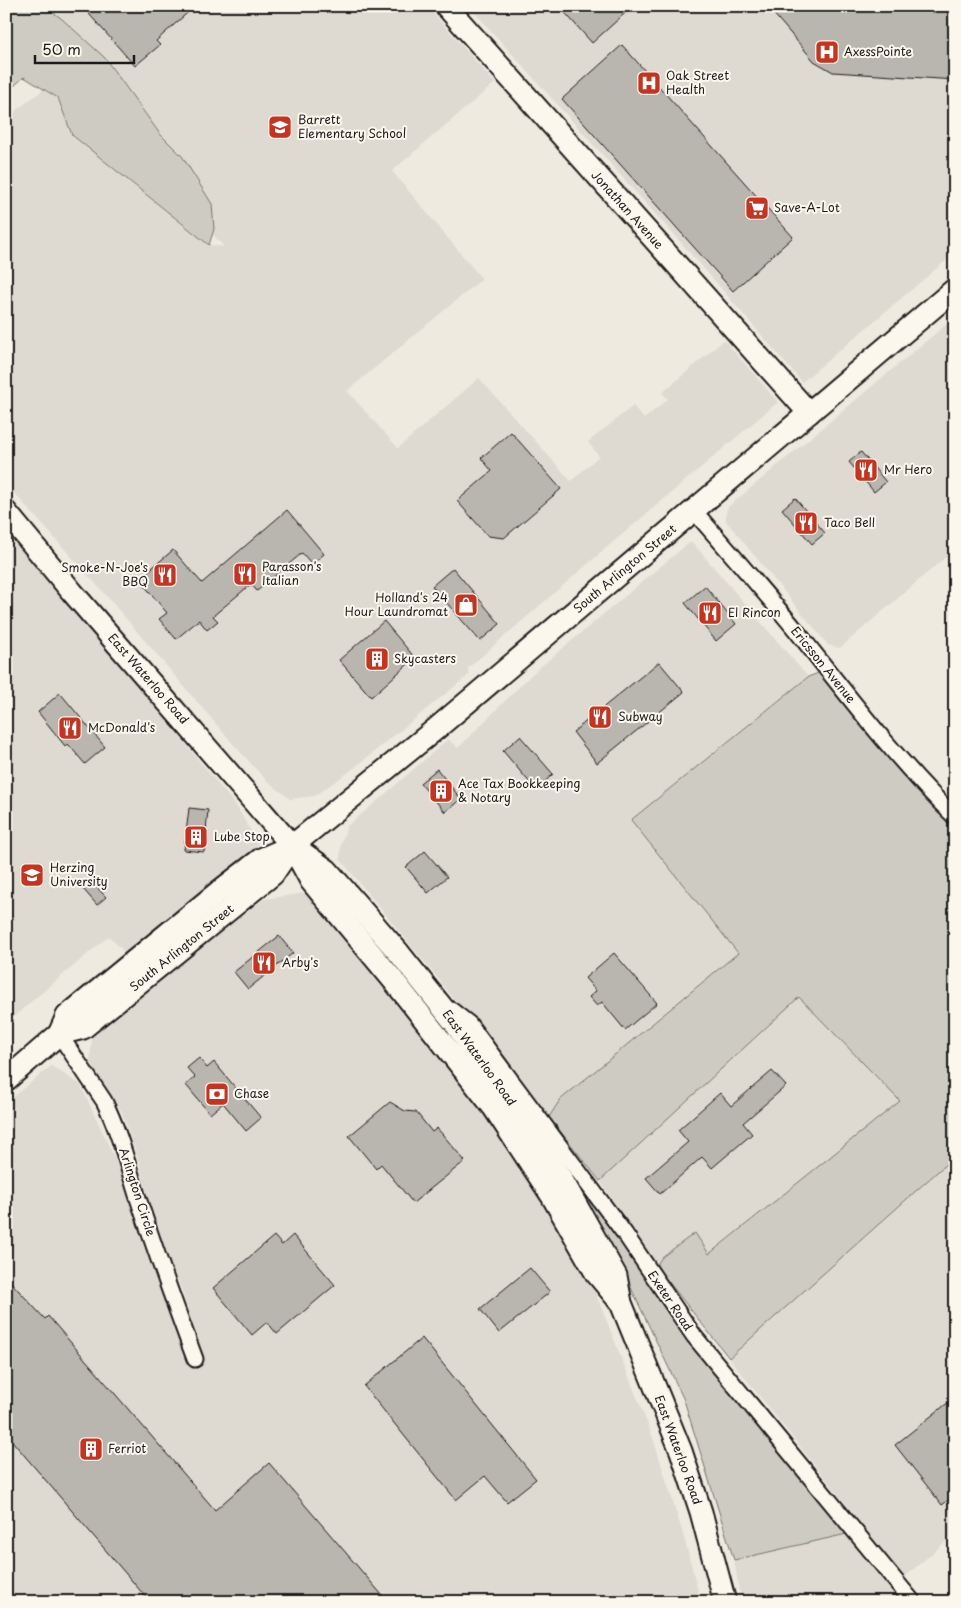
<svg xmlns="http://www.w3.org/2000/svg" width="961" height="1608" font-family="'Playpen Sans',sans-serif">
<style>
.built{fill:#dedad1}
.green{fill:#ceccc2;stroke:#75746f}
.building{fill:#b9b6af;stroke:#1c1c1c}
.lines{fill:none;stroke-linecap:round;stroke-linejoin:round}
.street-casing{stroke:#1c1c1c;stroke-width:19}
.secondary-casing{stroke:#1c1c1c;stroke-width:25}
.street{stroke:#fbf7ec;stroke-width:15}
.secondary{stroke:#fbf7ec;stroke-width:21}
.labels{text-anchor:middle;stroke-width:4;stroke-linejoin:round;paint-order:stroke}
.poi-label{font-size:12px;fill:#1c1c1c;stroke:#fbf7ec;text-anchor:start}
.street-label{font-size:12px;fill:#1c1c1c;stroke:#fbf7ec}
</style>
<rect width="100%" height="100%" fill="#eeeadf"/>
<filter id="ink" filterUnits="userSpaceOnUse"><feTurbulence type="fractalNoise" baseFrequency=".02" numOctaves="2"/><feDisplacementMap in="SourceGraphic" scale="10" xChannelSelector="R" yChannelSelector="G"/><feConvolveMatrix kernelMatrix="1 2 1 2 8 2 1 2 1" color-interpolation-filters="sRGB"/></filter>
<g filter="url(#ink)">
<g class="built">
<path d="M 10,6 L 427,6 L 495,83 L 392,171 L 482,279 L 347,391 L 398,448 L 479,378 L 571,481 L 599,456 L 588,442 L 633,406 L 644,419 L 668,399 L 662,393 L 724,340 L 778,402 L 591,561 L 467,669 L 470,674 L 349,772 L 314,796 L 290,799 L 266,780 L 234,745 L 104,593 L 6,484 L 6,118 L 44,89 L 58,98 L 72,135 L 209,245 L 224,247 Z"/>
<path d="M 469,6 L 955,6 L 955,253 L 802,382 L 699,263 Z"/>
<path d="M 955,317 L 955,549 L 840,648 L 828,645 L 726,521 L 726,513 L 728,507 Z"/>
<path d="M 19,539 L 237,807 L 258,844 L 237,872 L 126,954 L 109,936 L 6,1023 L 6,551 Z"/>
<path d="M 692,542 L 808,677 L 631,820 L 738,953 L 560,1100 L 546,1122 L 440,981 L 340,859 L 341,844 L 347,826 L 375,803 L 448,739 L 458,748 L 532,674 L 685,546 Z"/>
<path d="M 306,893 L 323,907 L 379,974 L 520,1158 L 590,1279 L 653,1438 L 683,1534 L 701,1602 L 6,1602 L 6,1103 L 51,1066 L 80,1084 L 125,1180 L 168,1312 L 194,1332 L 182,1290 L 152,1225 L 140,1165 L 122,1112 L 90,1064 L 92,1036 L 161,978 L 264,899 Z"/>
<path d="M 799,997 L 900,1101 L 708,1254 L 695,1233 L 662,1257 L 656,1266 L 600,1181 Z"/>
<path d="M 955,1156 L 955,1534 L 908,1574 L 905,1578 L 729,1358 Z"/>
<path d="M 851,1533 L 907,1602 L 741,1602 L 734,1560 Z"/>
</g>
<g class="green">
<path d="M 6,6 L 45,6 L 62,19 L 104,57 L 160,134 L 182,156 L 212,204 L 214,229 L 209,245 L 72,135 L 58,98 L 24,77 L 6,93 Z"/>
<path d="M 821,672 L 897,765 L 946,820 L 955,826 L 955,1156 L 729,1358 L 656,1266 L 662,1257 L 695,1233 L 709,1254 L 900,1101 L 799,997 L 600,1181 L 549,1117 L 560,1100 L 738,953 L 631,820 L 808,677 Z"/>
<path d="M 533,1118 L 851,1533 L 734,1560 L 684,1400 L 616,1256 Z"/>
</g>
<g class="building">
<path d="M 82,6 L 195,6 L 156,41 L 160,45 L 135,66 Z"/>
<path d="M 559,6 L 633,6 L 592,43 Z"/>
<path d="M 767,6 L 955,6 L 955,80 L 833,72 L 814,61 Z"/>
<path d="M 622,45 L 793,237 L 733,291 L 562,99 Z"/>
<path d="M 511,432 L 561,489 L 504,538 L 488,536 L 457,501 L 492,471 L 481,458 Z"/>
<path d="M 861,452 L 886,482 L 874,492 L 849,462 Z"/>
<path d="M 795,498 L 825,533 L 812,544 L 782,509 Z"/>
<path d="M 287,510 L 324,554 L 312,564 L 302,553 L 257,591 L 251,584 L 213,616 L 218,621 L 207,630 L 199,620 L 176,639 L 159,619 L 167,613 L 139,579 L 173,550 L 202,583 Z"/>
<path d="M 453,568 L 500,624 L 480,641 L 432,586 Z"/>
<path d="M 705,586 L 736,624 L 716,641 L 685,603 Z"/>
<path d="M 384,621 L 415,658 L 371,697 L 339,660 Z"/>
<path d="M 659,662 L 684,692 L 597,763 L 573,732 Z"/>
<path d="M 60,693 L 105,747 L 85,764 L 68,744 L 65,746 L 38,712 Z"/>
<path d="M 520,736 L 553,774 L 536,790 L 503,751 Z"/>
<path d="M 437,769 L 461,799 L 445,812 L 420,783 Z"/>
<path d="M 189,808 L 208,810 L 204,852 L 184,850 Z"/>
<path d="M 425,851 L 447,877 L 428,893 L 406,867 Z"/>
<path d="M 91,881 L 106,897 L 97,905 L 83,889 Z"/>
<path d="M 279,936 L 293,953 L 248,989 L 234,972 Z"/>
<path d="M 614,953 L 657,1003 L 625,1030 L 602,1002 L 597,1006 L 589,997 L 596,991 L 585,978 Z"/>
<path d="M 199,1058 L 207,1068 L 214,1062 L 261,1118 L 246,1131 L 223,1103 L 210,1114 L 186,1085 L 195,1077 L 187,1068 Z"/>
<path d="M 772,1071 L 786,1086 L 743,1123 L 752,1134 L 712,1168 L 702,1157 L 660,1194 L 646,1178 L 688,1142 L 678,1130 L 720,1093 L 731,1106 Z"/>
<path d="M 390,1102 L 405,1111 L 416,1112 L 432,1132 L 437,1128 L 465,1161 L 413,1203 L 381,1164 L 376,1169 L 349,1136 Z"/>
<path d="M 293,1235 L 335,1285 L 277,1334 L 267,1322 L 252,1335 L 213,1288 L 274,1236 L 282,1245 Z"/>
<path d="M 530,1268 L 550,1292 L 499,1333 L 480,1309 Z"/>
<path d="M 6,1277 L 45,1319 L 48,1316 L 215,1510 L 269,1463 L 388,1602 L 150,1602 L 6,1434 Z"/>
<path d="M 422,1338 L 536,1479 L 507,1502 L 485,1476 L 456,1500 L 364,1386 Z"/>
<path d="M 955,1397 L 955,1495 L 942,1505 L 895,1445 Z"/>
</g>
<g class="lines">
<g class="street-casing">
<g id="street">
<path d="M 694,511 C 728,550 762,589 795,629 C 846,693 896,760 955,817"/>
<path d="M 451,1010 L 469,1024 L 625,1234 L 694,1336 L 913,1602"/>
<path d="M 59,1034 L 104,1101 C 119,1131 127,1163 137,1195 C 155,1250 175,1305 195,1359"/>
</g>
</g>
<g class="secondary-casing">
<g id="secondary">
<path d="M 446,6 L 809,413"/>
<path d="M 6,512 L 73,593 L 292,846 L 311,881 L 394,981 L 494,1108 L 552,1196 L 596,1273 L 621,1303"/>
<path d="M 296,848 L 327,870 L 399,953 L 454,1022 L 517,1112 L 561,1178 L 584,1219 L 616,1276 L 621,1303 L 681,1451 L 701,1512 L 725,1602"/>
<path d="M 59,1034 L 83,1028 L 273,874 L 292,846"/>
<path d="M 6,1080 L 59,1034 L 67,1016 L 217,893 L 261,859 L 292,846 L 437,728 L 955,289"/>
</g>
</g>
<use href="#street" class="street"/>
<use href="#secondary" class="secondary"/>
</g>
</g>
<defs>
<g id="hospital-square" transform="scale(1.25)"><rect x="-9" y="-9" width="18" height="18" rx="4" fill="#c8321e" stroke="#fbf7ec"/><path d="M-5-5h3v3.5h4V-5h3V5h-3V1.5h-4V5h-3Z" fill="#fff"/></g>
<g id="school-square" transform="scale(1.25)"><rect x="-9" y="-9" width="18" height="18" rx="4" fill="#c8321e" stroke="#fbf7ec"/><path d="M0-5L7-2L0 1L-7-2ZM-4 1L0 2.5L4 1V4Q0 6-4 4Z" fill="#fff"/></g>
<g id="supermarket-square" transform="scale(1.25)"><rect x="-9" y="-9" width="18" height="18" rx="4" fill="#c8321e" stroke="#fbf7ec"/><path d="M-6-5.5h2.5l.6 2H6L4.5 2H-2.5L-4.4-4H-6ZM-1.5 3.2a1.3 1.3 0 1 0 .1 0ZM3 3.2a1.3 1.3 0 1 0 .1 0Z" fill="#fff"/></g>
<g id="restaurant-square" transform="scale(1.25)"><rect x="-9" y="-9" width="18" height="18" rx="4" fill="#c8321e" stroke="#fbf7ec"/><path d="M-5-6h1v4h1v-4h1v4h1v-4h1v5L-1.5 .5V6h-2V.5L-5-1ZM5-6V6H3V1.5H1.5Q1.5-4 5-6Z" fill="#fff"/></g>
<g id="shop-square" transform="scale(1.25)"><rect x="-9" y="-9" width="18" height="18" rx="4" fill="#c8321e" stroke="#fbf7ec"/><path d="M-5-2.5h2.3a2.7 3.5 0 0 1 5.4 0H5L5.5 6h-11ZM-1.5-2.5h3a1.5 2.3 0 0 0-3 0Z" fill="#fff"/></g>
<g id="building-square" transform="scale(1.25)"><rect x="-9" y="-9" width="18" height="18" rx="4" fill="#c8321e" stroke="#fbf7ec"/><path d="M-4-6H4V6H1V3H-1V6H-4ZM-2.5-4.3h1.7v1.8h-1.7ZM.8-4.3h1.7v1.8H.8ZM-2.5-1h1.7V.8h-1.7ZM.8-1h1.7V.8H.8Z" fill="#fff"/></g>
<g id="university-square" transform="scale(1.25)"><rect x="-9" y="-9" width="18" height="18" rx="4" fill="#c8321e" stroke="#fbf7ec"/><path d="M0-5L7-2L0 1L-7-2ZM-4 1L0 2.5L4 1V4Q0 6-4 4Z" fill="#fff"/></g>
<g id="bank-square" transform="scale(1.25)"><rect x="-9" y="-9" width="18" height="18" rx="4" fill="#c8321e" stroke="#fbf7ec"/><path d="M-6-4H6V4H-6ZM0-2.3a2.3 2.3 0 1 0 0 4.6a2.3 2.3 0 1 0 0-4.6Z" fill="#fff"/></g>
</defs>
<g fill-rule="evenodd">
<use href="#hospital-square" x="827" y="52"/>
<use href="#hospital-square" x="649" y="83"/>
<use href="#school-square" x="280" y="127"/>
<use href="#supermarket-square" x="757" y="208"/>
<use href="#restaurant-square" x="866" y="470"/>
<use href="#restaurant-square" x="806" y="523"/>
<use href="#restaurant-square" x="245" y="574"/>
<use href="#restaurant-square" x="165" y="575"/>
<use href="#shop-square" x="466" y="605"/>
<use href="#restaurant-square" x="710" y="613"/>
<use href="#building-square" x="377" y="659"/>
<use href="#restaurant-square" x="600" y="717"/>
<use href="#restaurant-square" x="70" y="728"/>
<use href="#building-square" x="441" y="791"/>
<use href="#building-square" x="196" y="837"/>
<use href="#university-square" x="32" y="875"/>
<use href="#restaurant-square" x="264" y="963"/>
<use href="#bank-square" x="217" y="1094"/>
<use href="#building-square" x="91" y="1449"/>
</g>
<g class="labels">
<g class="poi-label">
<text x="844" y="56">AxessPointe</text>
<text x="666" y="80">Oak Street<tspan x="666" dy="14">Health</tspan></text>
<text x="298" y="124">Barrett<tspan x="298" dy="14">Elementary School</tspan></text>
<text x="774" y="212">Save-A-Lot</text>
<text x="884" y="474">Mr Hero</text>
<text x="824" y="527">Taco Bell</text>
<text x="262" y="571">Parasson's<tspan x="262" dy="14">Italian</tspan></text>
<text x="148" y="572" text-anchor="end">Smoke-N-Joe's<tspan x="148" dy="14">BBQ</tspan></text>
<text x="448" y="602" text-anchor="end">Holland's 24<tspan x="448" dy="14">Hour Laundromat</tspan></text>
<text x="728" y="617">El Rincon</text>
<text x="394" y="663">Skycasters</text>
<text x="618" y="721">Subway</text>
<text x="88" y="732">McDonald's</text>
<text x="458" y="788">Ace Tax Bookkeeping<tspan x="458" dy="14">&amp; Notary</tspan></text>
<text x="214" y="841">Lube Stop</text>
<text x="50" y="872">Herzing<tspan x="50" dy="14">University</tspan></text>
<text x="282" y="967">Arby's</text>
<text x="234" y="1098">Chase</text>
<text x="108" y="1453">Ferriot</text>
</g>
<g class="street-label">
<text transform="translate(627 210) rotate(48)" y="4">Jonathan Avenue</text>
<text transform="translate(625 569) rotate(-40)" y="4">South Arlington Street</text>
<text transform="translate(823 665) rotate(51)" y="4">Ericsson Avenue</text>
<text transform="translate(148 679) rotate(49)" y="4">East Waterloo Road</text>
<text transform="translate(182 948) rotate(-39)" y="4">South Arlington Street</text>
<text transform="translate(479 1058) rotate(54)" y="4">East Waterloo Road</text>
<text transform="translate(137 1192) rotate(72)" y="4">Arlington Circle</text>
<text transform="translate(670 1301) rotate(56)" y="4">Exeter Road</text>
<text transform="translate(678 1450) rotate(70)" y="4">East Waterloo Road</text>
</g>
</g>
<rect width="961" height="1608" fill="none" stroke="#fbf7ec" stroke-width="25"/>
<rect x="12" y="12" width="936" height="1583" fill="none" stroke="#1c1c1c" stroke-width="2" filter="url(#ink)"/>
<path d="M35 55v8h99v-8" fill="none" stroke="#1c1c1c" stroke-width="2.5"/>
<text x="42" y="55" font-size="15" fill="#1c1c1c" stroke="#fbf7ec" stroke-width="4" paint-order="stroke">50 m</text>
</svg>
